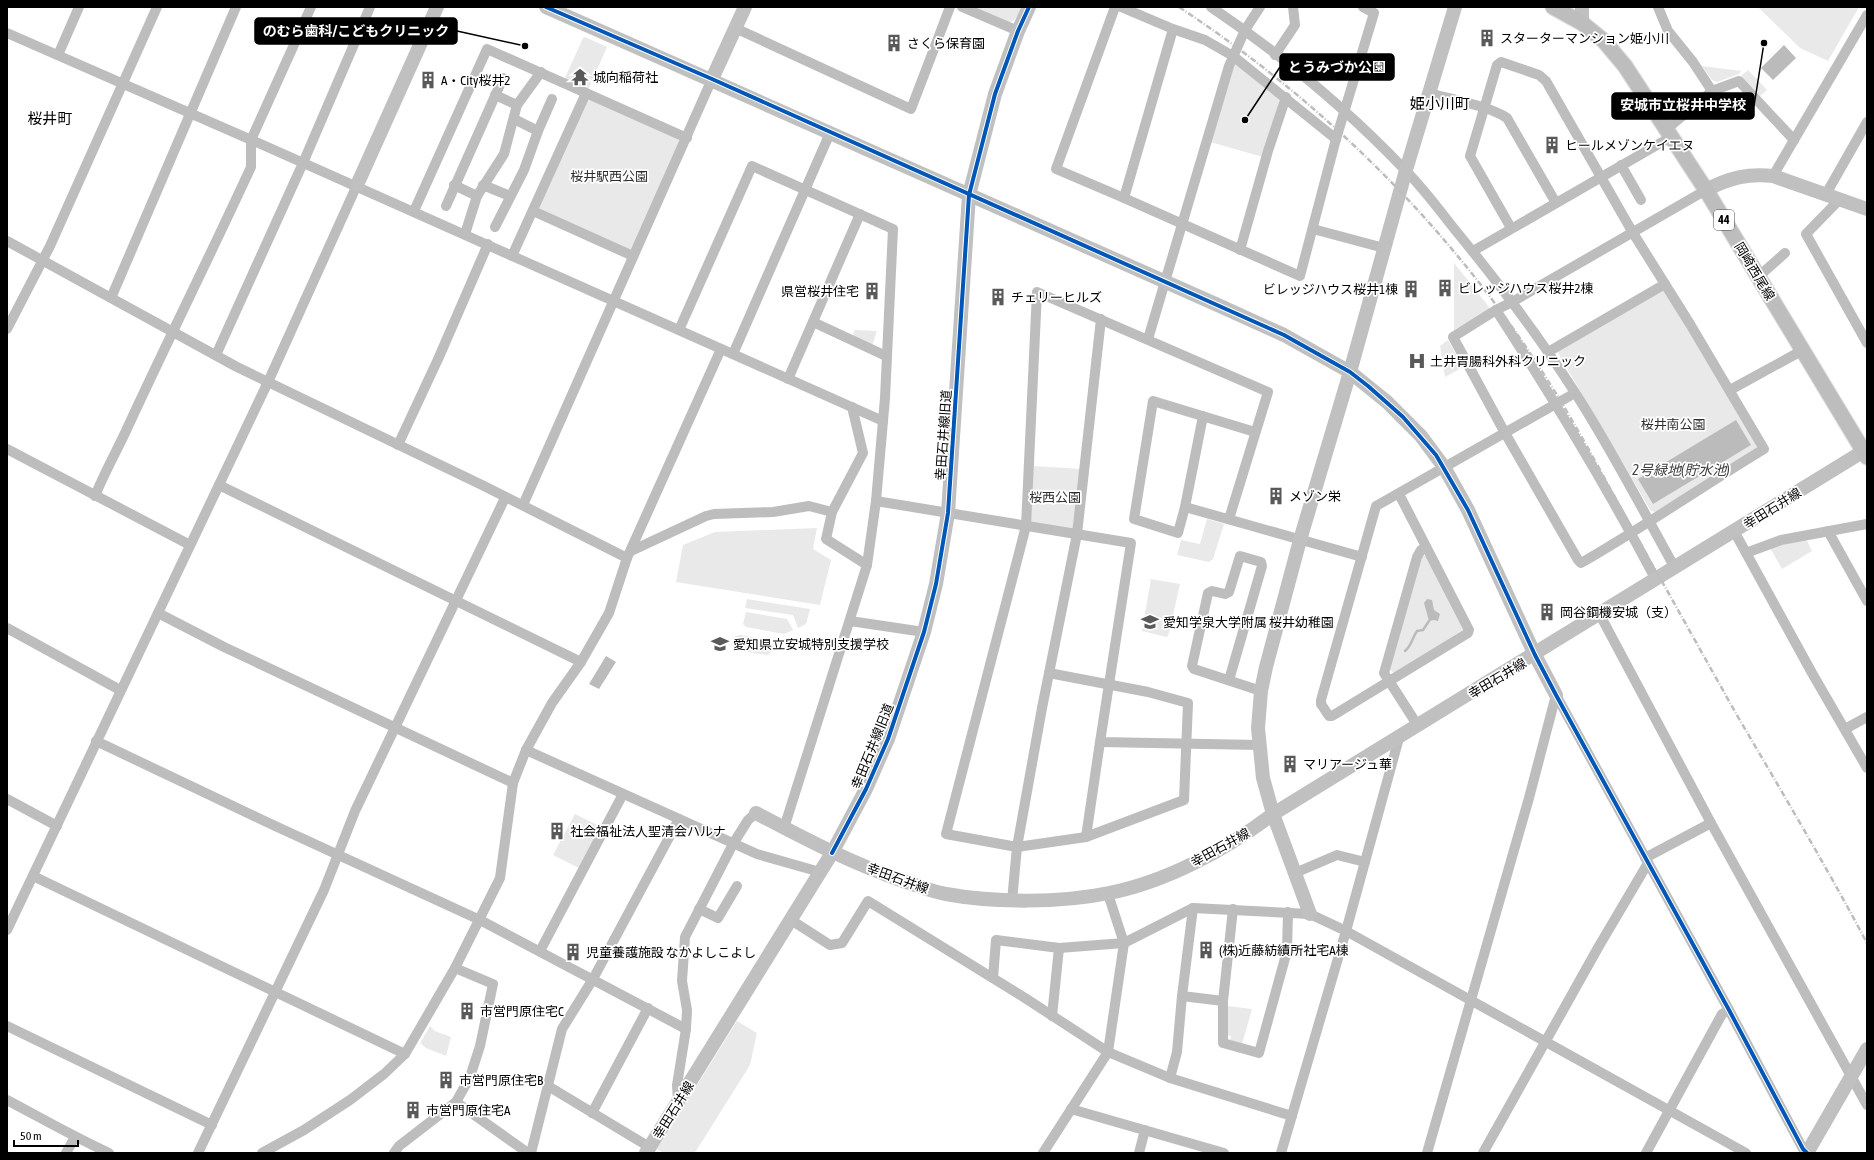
<svg xmlns="http://www.w3.org/2000/svg" width="1874" height="1160" font-family="'Asap Condensed','Noto Sans JP',sans-serif">
<style>
.green{fill:#e9e9e9}
.water{fill:#bbb}
.lines{fill:none;stroke-linecap:round;stroke-linejoin:round}
.stream{stroke:#bbb;stroke-width:2.5}
.primary-casing{stroke:#dbdbdb;stroke-width:17}
.street{stroke:#bdbdbd;stroke-width:10}
.secondary{stroke:#c0c0c0;stroke-width:14}
.primary{stroke:#bdbdbd;stroke-width:15}
.rail{stroke:#bdbdbd;stroke-width:2.5;stroke-dasharray:6 2 1 2;stroke-linecap:butt}
.cycleway-casing{stroke:#fff;stroke-width:6}
.cycleway{stroke:#0057b8;stroke-width:4}
.labels{text-anchor:middle;stroke-width:3.5;stroke-linejoin:round;paint-order:stroke}
.shield{fill:#fff;stroke:#4c4c4c;stroke-width:1}
.shield-label{font-size:12px;font-weight:bold;fill:#000}
.poi-label{font-size:13px;fill:#000;stroke:#fff;text-anchor:start}
.park-label{font-size:13px;fill:#2e2e2e;stroke:#fff}
.street-label{font-size:13px;fill:#000;stroke:#fff}
.water-label{font-size:14px;font-style:italic;fill:#3f3f3f;stroke:#fff}
.quarter-label{font-size:15px;fill:#000;stroke:#fff}
.leader{fill:none;stroke:#000;stroke-width:1.5}
.callout-dot{fill:#000;stroke:#fff;stroke-width:1.5}
.callout{fill:#000;stroke:#000;stroke-width:1.5}
.callout-label{font-size:14px;text-anchor:middle;font-weight:bold;fill:#fff}
</style>
<rect width="100%" height="100%" fill="#fff"/>
<g class="green">
<path d="M 973,7 L 1021,7 C 1018,15 1016,23 1006,22 Z"/>
<path d="M 1758,7 L 1859,7 L 1828,61 L 1800,48 Z"/>
<path d="M 585,37 L 607,47 L 588,90 L 566,80 L 565,78 L 583,38 Z"/>
<path d="M 1233,60 L 1280,98 L 1263,157 L 1210,142 Z"/>
<path d="M 1702,66 L 1741,71 L 1739,74 L 1717,82 L 1712,80 Z"/>
<path d="M 1748,70 L 1767,90 L 1760,96 L 1741,76 Z"/>
<path d="M 590,100 L 679,139 L 680,144 L 633,249 L 629,250 L 540,212 L 539,205 L 586,101 Z"/>
<path d="M 1454,263 L 1489,307 L 1489,310 L 1454,330 Z"/>
<path d="M 1662,290 L 1667,292 L 1759,445 L 1757,449 L 1655,512 L 1651,511 L 1558,353 L 1559,349 Z"/>
<path d="M 855,330 L 877,331 L 872,346 L 852,337 Z"/>
<path d="M 1448,340 L 1463,367 L 1445,377 L 1440,346 Z"/>
<path d="M 1032,466 L 1082,469 L 1076,526 L 1072,530 L 1028,525 Z"/>
<path d="M 1207,519 L 1224,524 L 1213,559 L 1209,562 L 1177,555 L 1181,540 L 1200,544 Z"/>
<path d="M 817,528 L 813,549 L 831,560 L 820,605 L 676,582 L 683,545 L 715,532 Z"/>
<path d="M 1806,539 L 1812,551 L 1782,569 L 1770,548 Z"/>
<path d="M 1421,556 L 1428,556 L 1464,624 L 1463,630 L 1394,673 L 1388,668 Z"/>
<path d="M 1151,579 L 1180,584 L 1169,633 L 1167,637 L 1142,631 Z"/>
<path d="M 747,599 L 810,609 L 806,624 L 798,628 L 793,615 L 745,608 Z"/>
<path d="M 746,612 L 787,619 L 793,630 L 784,634 L 746,627 L 743,624 Z"/>
<path d="M 740,635 L 769,640 L 774,646 L 773,651 L 767,655 L 735,650 C 729,644 731,636 740,635 Z"/>
<path d="M 575,814 L 601,827 L 579,868 L 553,855 Z"/>
<path d="M 1228,1006 L 1252,1009 L 1242,1044 L 1230,1040 L 1231,1036 L 1227,1035 Z"/>
<path d="M 737,1021 L 757,1033 L 750,1065 L 696,1151 L 693,1153 L 664,1153 L 657,1149 Z"/>
<path d="M 430,1026 L 435,1031 L 451,1037 L 446,1056 L 426,1048 L 420,1043 Z"/>
</g>
<g class="water">
<path d="M 1784,45 L 1796,58 L 1773,80 L 1761,68 Z"/>
<path d="M 1736,420 L 1751,445 L 1653,504 L 1638,479 Z"/>
<path d="M 1427,599 L 1432,600 L 1434,610 L 1440,614 L 1438,621 L 1434,620 L 1429,621 L 1424,603 Z"/>
<path d="M 606,656 L 616,662 L 599,689 L 589,684 Z"/>
</g>
<g class="lines">
<path class="stream" d="M 1405,651 C 1412,645 1412,638 1417,631 L 1423,630 L 1429,621"/>
<g class="primary-casing">
<path id="primary" d="M 1553,7 L 1582,23 L 1604,41 L 1625,66 L 1706,190 L 1867,457"/>
</g>
<g class="street">
<path d="M 962,7 L 1018,31"/>
<path d="M 1115,7 L 1056,169 L 1124,198"/>
<path d="M 1121,7 L 1173,29 L 1205,40 L 1233,56 L 1336,139 L 1300,276 L 1124,198 L 1173,29"/>
<path d="M 1211,7 C 1279,53 1349,111 1406,171 C 1424,189 1440,211 1456,231 C 1498,282 1538,335 1574,391 C 1611,448 1642,509 1675,568"/>
<path d="M 1658,7 L 1668,31 L 1693,62 L 1712,91 L 1739,81 L 1794,140"/>
<path d="M 735,28 L 911,109 L 950,7"/>
<path d="M 7,33 C 300,160 591,291 883,421"/>
<path d="M 58,55 L 79,7"/>
<path d="M 1275,55 L 1295,25 L 1293,7"/>
<path d="M 1429,93 C 1451,99 1489,106 1507,118 L 1556,203"/>
<path d="M 495,95 L 517,105"/>
<path d="M 514,119 L 538,131"/>
<path d="M 1667,129 L 1712,91"/>
<path d="M 1336,139 L 1374,13 L 1363,7"/>
<path d="M 1621,165 L 1641,200"/>
<path d="M 1773,176 L 1867,15"/>
<path d="M 454,185 L 477,196"/>
<path d="M 483,185 L 510,196"/>
<path d="M 1826,194 L 1867,122"/>
<path d="M 1840,199 L 1806,234 L 1867,343"/>
<path d="M 446,206 L 503,78"/>
<path d="M 414,211 L 487,49 L 687,138"/>
<path d="M 533,211 L 633,256"/>
<path d="M 495,227 L 524,170 L 538,131 L 552,99"/>
<path d="M 1511,228 L 1470,156 L 1497,65 L 1501,62 L 1539,75 L 1546,81 L 1633,233 L 1690,324 L 1764,449 C 1703,486 1644,527 1581,563 L 1578,560 L 1505,433 L 1453,337 L 1496,310 C 1553,398 1607,487 1656,580"/>
<path d="M 1313,229 L 1384,248"/>
<path d="M 465,234 L 477,196 L 504,154 L 517,105 L 541,72"/>
<path d="M 7,241 L 237,367 L 484,486 L 627,558"/>
<path d="M 1240,250 L 1268,151 L 1286,97"/>
<path d="M 1473,251 L 1671,137"/>
<path d="M 512,256 L 586,93"/>
<path d="M 1758,277 L 1785,253"/>
<path d="M 111,298 L 236,7"/>
<path d="M 1496,310 L 1512,302 L 1706,190"/>
<path d="M 813,322 L 886,356"/>
<path d="M 7,329 L 50,246 L 157,7"/>
<path d="M 679,330 L 752,166 L 893,229 L 885,398 L 876,501"/>
<path d="M 1148,339 L 1229,66 L 1245,30 L 1260,7"/>
<path d="M 1548,352 L 1665,284"/>
<path d="M 733,354 L 830,133"/>
<path d="M 216,355 L 303,163 L 370,7"/>
<path d="M 788,379 L 860,214"/>
<path d="M 1730,390 L 1803,350"/>
<path d="M 1203,416 L 1185,507 L 1178,533 L 1134,519 L 1153,401 L 1255,432"/>
<path d="M 398,445 L 439,357 L 488,244"/>
<path d="M 7,449 L 190,545"/>
<path d="M 219,485 L 581,662"/>
<path d="M 1399,494 L 1469,630 L 1468,633 L 1332,716 L 1329,716 L 1321,704 L 1321,700 L 1376,506 L 1575,393"/>
<path d="M 95,496 C 104,474 115,454 125,433 C 166,344 210,256 251,167 L 251,140 L 311,7"/>
<path d="M 523,505 L 712,79"/>
<path d="M 1185,507 L 1362,557"/>
<path d="M 1734,531 L 1812,673 L 1867,768"/>
<path d="M 1828,531 L 1867,601"/>
<path d="M 631,551 L 706,516 L 714,514 L 773,512 L 809,506 L 832,512"/>
<path d="M 1746,553 L 1781,540 L 1867,524"/>
<path d="M 867,565 L 876,501 L 1131,543 L 1100,742 L 1259,745"/>
<path d="M 158,613 L 224,647 L 513,783"/>
<path d="M 1600,615 L 1711,823 L 1867,1105"/>
<path d="M 850,621 L 924,632"/>
<path d="M 7,628 L 120,690"/>
<path d="M 1049,673 L 1148,692 L 1188,703 L 1184,800 L 1086,837 L 1017,847 L 946,834 L 1026,526 L 1037,292 L 1268,392 L 1229,519"/>
<path d="M 1229,680 L 1262,566 L 1261,562 L 1240,556 L 1229,592 L 1225,594 L 1212,591 L 1208,593 L 1192,666 L 1194,669 L 1261,691"/>
<path d="M 1556,695 L 1729,1010 L 1803,1149 L 1807,1153"/>
<path d="M 1418,726 L 1384,673 L 1417,557 L 1421,550 L 1426,547"/>
<path d="M 1845,729 L 1867,717"/>
<path d="M 96,741 L 273,825 L 480,920 L 686,1029"/>
<path d="M 526,750 L 757,854 L 820,872"/>
<path d="M 7,799 L 57,826"/>
<path d="M 784,828 L 867,565 L 826,539 L 832,512 L 863,453 L 852,407"/>
<path d="M 1086,837 L 1100,742"/>
<path d="M 1645,858 L 1711,823"/>
<path d="M 1295,873 L 1337,855 L 1365,862"/>
<path d="M 33,876 L 405,1054"/>
<path d="M 1012,901 L 1017,847 L 1042,708 L 1077,534 L 1101,319"/>
<path d="M 699,909 L 718,918 L 737,886"/>
<path d="M 1233,909 L 1223,1001 L 1223,1043 L 1259,1053 L 1287,951 L 1288,912"/>
<path d="M 791,920 L 830,945 L 842,943 L 868,901 L 1025,998 L 1108,1052 L 1170,1078 L 1292,1116"/>
<path d="M 7,930 L 268,382 L 357,185"/>
<path d="M 540,951 L 623,794"/>
<path d="M 993,978 L 996,940 L 1059,948 L 1124,943 L 1193,908 L 1310,914 L 1346,931 L 1746,1153"/>
<path d="M 1182,996 L 1223,1001"/>
<path d="M 1052,1016 L 1059,948"/>
<path d="M 7,1026 L 212,1125"/>
<path d="M 1170,1078 L 1177,1052 L 1182,996 L 1193,908"/>
<path d="M 548,1086 L 646,1145"/>
<path d="M 7,1100 C 41,1118 74,1137 109,1153"/>
<path d="M 678,1101 L 677,1085 L 686,1029 L 687,1010 L 682,981 L 685,937 L 733,844 L 748,820 L 756,813"/>
<path d="M 456,1102 L 528,1153"/>
<path d="M 1071,1109 L 1224,1153"/>
<path d="M 592,1113 L 648,1008"/>
<path d="M 66,1153 L 75,1137"/>
<path d="M 198,1153 L 324,890 L 355,811 L 505,498"/>
<path d="M 262,1153 L 304,1130 L 350,1100 L 384,1074 L 405,1054 L 455,968 L 500,878 L 513,783 L 526,750 L 552,703 L 581,662 L 609,613 L 627,558 L 721,349"/>
<path d="M 394,1153 L 399,1146 L 456,1102 L 470,1077 L 480,1046 L 493,984 L 455,968"/>
<path d="M 531,1153 L 562,1029 L 593,979 L 679,819"/>
<path d="M 1043,1153 L 1108,1052 L 1124,943 L 1108,894"/>
<path d="M 1139,1153 L 1145,1130"/>
<path d="M 1281,1153 L 1346,931 L 1399,738"/>
<path d="M 1427,1153 L 1529,798 L 1556,695"/>
<path d="M 1483,1153 L 1599,946 L 1648,863"/>
<path d="M 1646,1153 L 1722,1014 L 1729,1010"/>
</g>
<g class="secondary">
<path d="M 546,7 L 1220,306 L 1284,335 L 1350,372 L 1387,402 L 1421,436 L 1444,467 L 1468,510 L 1535,655 L 1556,695"/>
<path d="M 1582,23 L 1582,7"/>
<path d="M 712,79 L 745,7"/>
<path d="M 357,185 L 437,7"/>
<path d="M 1706,190 C 1729,178 1748,173 1773,176 L 1867,209"/>
<path d="M 756,813 C 805,839 853,864 906,882 C 919,886 933,892 946,894 C 995,903 1061,903 1109,893 C 1166,882 1227,849 1273,814 L 1867,449"/>
<path d="M 1310,914 L 1273,814 L 1263,778 L 1258,728 L 1261,691 L 1266,667 L 1300,540 L 1350,372 L 1406,170 L 1455,7"/>
<path d="M 646,1153 L 832,853 L 866,789 L 888,739 L 924,632 L 936,584 L 948,513 L 969,195 L 995,94 L 1018,31 L 1029,7"/>
<path d="M 1807,1153 L 1867,1049"/>
</g>
<use href="#primary" class="primary"/>
<path class="rail" d="M 1179,7 C 1323,102 1450,227 1543,373 C 1586,439 1620,510 1660,578 C 1686,624 1712,671 1738,717 C 1782,792 1826,866 1867,943"/>
<g class="cycleway-casing">
<g id="cycleway">
<path d="M 546,7 L 712,79 L 1284,335 L 1350,372 L 1368,386 L 1403,417 L 1436,455 L 1468,510 L 1535,655 L 1556,695 L 1729,1010 L 1803,1149 L 1807,1153"/>
<path d="M 832,853 L 866,789 L 888,739 L 924,632 L 936,584 L 948,513 L 969,195 L 995,94 L 1018,31 L 1029,7"/>
</g>
</g>
<use href="#cycleway" class="cycleway"/>
</g>
<defs>
<g id="building-bare" transform="scale(1.38)"><path d="M-4-6H4V6H1V3H-1V6H-4ZM-2.5-4.3h1.7v1.8h-1.7ZM.8-4.3h1.7v1.8H.8ZM-2.5-1h1.7V.8h-1.7ZM.8-1h1.7V.8H.8Z" fill="#595959" stroke="#fff" stroke-width="2.5" paint-order="stroke"/></g>
<g id="temple-bare" transform="scale(1.38)"><path d="M0-6L5-2H3V0L6.5 2.5H4V6H1.5V3h-3V6H-4V2.5H-6.5L-3 0V-2H-5Z" fill="#595959" stroke="#fff" stroke-width="2.5" paint-order="stroke"/></g>
<g id="hospital-bare" transform="scale(1.38)"><path d="M-5-5h3v3.5h4V-5h3V5h-3V1.5h-4V5h-3Z" fill="#595959" stroke="#fff" stroke-width="2.5" paint-order="stroke"/></g>
<g id="school-bare" transform="scale(1.38)"><path d="M0-5L7-2L0 1L-7-2ZM-4 1L0 2.5L4 1V4Q0 6-4 4Z" fill="#595959" stroke="#fff" stroke-width="2.5" paint-order="stroke"/></g>
</defs>
<g fill-rule="evenodd">
<use href="#building-bare" x="1487" y="38"/>
<use href="#building-bare" x="894" y="43"/>
<use href="#temple-bare" x="580" y="77"/>
<use href="#building-bare" x="428" y="80"/>
<use href="#building-bare" x="1552" y="145"/>
<use href="#building-bare" x="1445" y="288"/>
<use href="#building-bare" x="1411" y="289"/>
<use href="#building-bare" x="872" y="291"/>
<use href="#building-bare" x="998" y="297"/>
<use href="#hospital-bare" x="1417" y="361"/>
<use href="#building-bare" x="1276" y="496"/>
<use href="#building-bare" x="1547" y="612"/>
<use href="#school-bare" x="1150" y="622"/>
<use href="#school-bare" x="720" y="644"/>
<use href="#building-bare" x="1290" y="764"/>
<use href="#building-bare" x="557" y="831"/>
<use href="#building-bare" x="1206" y="950"/>
<use href="#building-bare" x="573" y="952"/>
<use href="#building-bare" x="467" y="1011"/>
<use href="#building-bare" x="446" y="1080"/>
<use href="#building-bare" x="413" y="1110"/>
</g>
<g class="labels">
<rect class="shield" x="1714" y="210" width="20" height="20" rx="3"/>
<g class="shield-label">
<text x="1724" y="224">44</text>
</g>
<g class="poi-label">
<text x="1500" y="43">スターターマンション姫小川</text>
<text x="907" y="48">さくら保育園</text>
<text x="593" y="82">城向稲荷社</text>
<text x="441" y="85">A・City桜井2</text>
<text x="1565" y="150">ヒールメゾンケイエヌ</text>
<text x="1458" y="293">ビレッジハウス桜井2棟</text>
<text x="1398" y="294" text-anchor="end">ビレッジハウス桜井1棟</text>
<text x="859" y="296" text-anchor="end">県営桜井住宅</text>
<text x="1011" y="302">チェリーヒルズ</text>
<text x="1430" y="366">土井胃腸科外科クリニック</text>
<text x="1289" y="501">メゾン栄</text>
<text x="1560" y="617">岡谷鋼機安城（支）</text>
<text x="1163" y="627">愛知学泉大学附属 桜井幼稚園</text>
<text x="733" y="649">愛知県立安城特別支援学校</text>
<text x="1303" y="769">マリアージュ華</text>
<text x="570" y="836">社会福祉法人聖清会ハルナ</text>
<text x="1219" y="955">(株)近藤紡績所社宅A棟</text>
<text x="586" y="957">児童養護施設 なかよしこよし</text>
<text x="480" y="1016">市営門原住宅C</text>
<text x="459" y="1085">市営門原住宅B</text>
<text x="426" y="1115">市営門原住宅A</text>
</g>
<g class="park-label">
<text x="609" y="181">桜井駅西公園</text>
<text x="1673" y="429">桜井南公園</text>
<text x="1055" y="502">桜西公園</text>
</g>
<g class="street-label">
<text transform="translate(1755 271) rotate(59)" y="5">岡崎西尾線</text>
<text transform="translate(943 435) rotate(-86)" y="5">幸田石井線旧道</text>
<text transform="translate(1772 508) rotate(-32)" y="5">幸田石井線</text>
<text transform="translate(1497 678) rotate(-31)" y="5">幸田石井線</text>
<text transform="translate(872 746) rotate(-68)" y="5">幸田石井線旧道</text>
<text transform="translate(1220 847) rotate(-29)" y="5">幸田石井線</text>
<text transform="translate(898 878) rotate(20)" y="5">幸田石井線</text>
<text transform="translate(673 1110) rotate(-58)" y="5">幸田石井線</text>
</g>
<g class="water-label">
<text x="1681" y="475">2号緑地(貯水池)</text>
</g>
<g class="quarter-label">
<text x="1440" y="109">姫小川町</text>
<text x="50" y="124">桜井町</text>
</g>
</g>
<path class="leader" d="M525 46L457 31M1245 120L1280 67M1764 43L1754 106"/>
<g class="callout-dot">
<circle cx="525" cy="46" r="4"/>
<circle cx="1245" cy="120" r="4"/>
<circle cx="1764" cy="43" r="4"/>
</g>
<g class="callout">
<rect x="255" y="18" width="202" height="26" rx="4"/>
<rect x="1280" y="54" width="114" height="26" rx="4"/>
<rect x="1612" y="93" width="142" height="26" rx="4"/>
</g>
<g class="callout-label">
<text x="356" y="36">のむら歯科/こどもクリニック</text>
<text x="1337" y="72">とうみづか公園</text>
<text x="1683" y="110">安城市立桜井中学校</text>
</g>
<rect width="1874" height="1160" fill="none" stroke="#000000" stroke-width="16"/>
<path d="M14 1140v6h64v-6" fill="none" stroke="#000000" stroke-width="2"/>
<text x="20" y="1140" font-size="12" fill="#000000" stroke="#ffffff" stroke-width="3" paint-order="stroke">50 m</text>
</svg>
